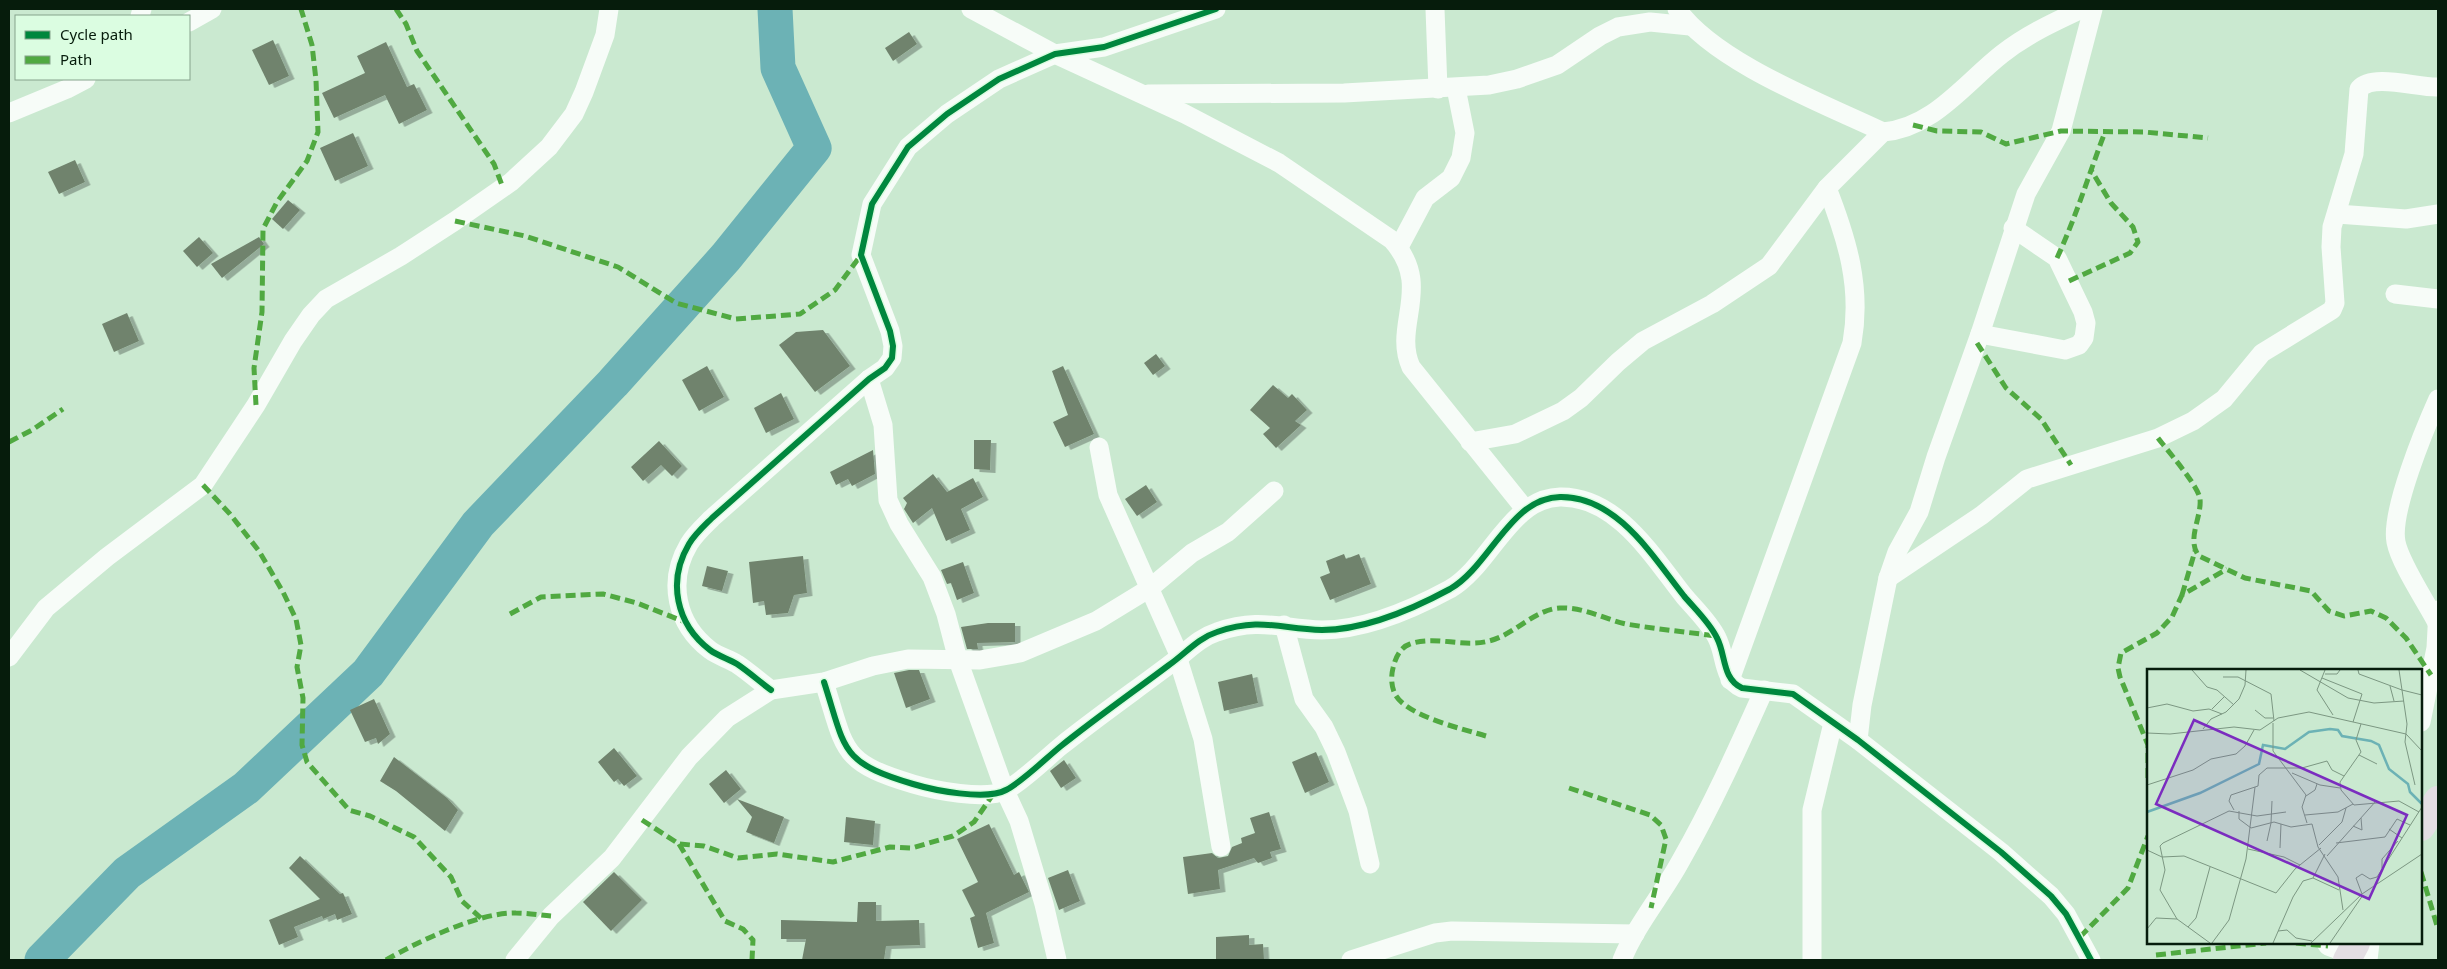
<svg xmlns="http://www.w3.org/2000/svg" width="2447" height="969" font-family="'Noto Sans',sans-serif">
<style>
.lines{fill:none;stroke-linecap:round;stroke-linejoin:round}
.river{stroke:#6cb2b5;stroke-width:35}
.building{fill:#70836d;filter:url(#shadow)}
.minor{stroke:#f7fcf8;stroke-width:19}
.highway{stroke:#e3dee3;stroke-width:28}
.quiet{stroke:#50a941;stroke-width:5;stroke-dasharray:10 5;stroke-linecap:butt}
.cycleway-casing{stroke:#dbfde1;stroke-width:9}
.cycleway{stroke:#00873e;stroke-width:6}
.inset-river{fill:none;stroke:#6cb2b5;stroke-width:2.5}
.inset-road{fill:none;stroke:#7c9782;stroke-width:1}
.view{fill:#7b2cbf;fill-opacity:0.15;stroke:#7b2cbf;stroke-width:2.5}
.inset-edge{fill:none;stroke:#061c0c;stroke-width:2.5}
</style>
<defs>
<filter id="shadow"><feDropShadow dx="5.5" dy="3" stdDeviation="0" flood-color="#0004"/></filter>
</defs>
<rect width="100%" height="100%" fill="#cae9d0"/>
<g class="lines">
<path class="river" d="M 42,960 L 127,873 L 246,788 L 368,673 L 478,524 L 613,383 L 683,305 L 726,257 L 814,148 L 778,68 L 775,9"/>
</g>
<g class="building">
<path d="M 909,32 L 917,44 L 893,61 L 885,48 Z"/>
<path d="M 273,40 L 289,76 L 269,85 L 252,50 Z"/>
<path d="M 386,42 L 407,87 L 414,84 L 427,110 L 399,124 L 385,95 L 334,118 L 322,93 L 365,73 L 357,56 Z"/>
<path d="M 353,133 L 368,166 L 335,181 L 320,148 Z"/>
<path d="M 75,160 L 85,182 L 59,194 L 48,172 Z"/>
<path d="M 288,200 L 300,210 L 283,229 L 272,219 Z"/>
<path d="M 199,237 L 213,253 L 197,267 L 183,251 Z"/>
<path d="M 259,237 L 264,244 L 222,278 L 211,264 Z"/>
<path d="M 127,313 L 139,341 L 114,352 L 102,324 Z"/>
<path d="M 823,330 L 850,366 L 815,392 L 779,345 L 796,332 Z"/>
<path d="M 1156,354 L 1165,366 L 1153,375 L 1144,363 Z"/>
<path d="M 707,366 L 724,397 L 699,411 L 682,380 Z"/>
<path d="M 1063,366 L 1094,434 L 1065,447 L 1053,422 L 1068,415 L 1052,371 Z"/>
<path d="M 1273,385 L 1288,398 L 1292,394 L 1307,410 L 1295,421 L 1301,425 L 1276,448 L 1263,434 L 1270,428 L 1250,410 Z"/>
<path d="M 781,393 L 794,419 L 766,433 L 754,408 Z"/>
<path d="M 974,440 L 991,440 L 990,470 L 974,469 Z"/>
<path d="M 659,441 L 682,466 L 672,476 L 661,465 L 643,481 L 631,467 Z"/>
<path d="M 873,450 L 875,474 L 852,486 L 848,479 L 836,485 L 830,472 Z"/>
<path d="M 933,474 L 947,492 L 973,478 L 983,497 L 961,509 L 970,530 L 946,541 L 932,508 L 913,523 L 904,509 L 907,503 L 903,498 Z"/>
<path d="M 1146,485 L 1157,502 L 1137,516 L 1125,499 Z"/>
<path d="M 1344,554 L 1346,559 L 1359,554 L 1371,584 L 1330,600 L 1320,577 L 1330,573 L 1326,561 Z"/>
<path d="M 803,556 L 807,593 L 794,595 L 788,613 L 766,615 L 764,601 L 753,603 L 749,562 Z"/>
<path d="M 963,562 L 974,593 L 957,600 L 951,583 L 947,584 L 941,570 Z"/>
<path d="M 707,566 L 728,571 L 722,591 L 702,586 Z"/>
<path d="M 988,623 L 1015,623 L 1015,642 L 977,643 L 978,649 L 967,649 L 961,627 Z"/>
<path d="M 909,670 L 919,670 L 930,699 L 906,708 L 894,673 Z"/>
<path d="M 1252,674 L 1258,703 L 1224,711 L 1218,682 Z"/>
<path d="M 374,699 L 390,734 L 378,744 L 376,738 L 365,742 L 350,710 Z"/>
<path d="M 614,748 L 637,776 L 624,786 L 618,779 L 614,782 L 598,762 Z"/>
<path d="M 1316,752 L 1329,782 L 1305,793 L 1292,762 Z"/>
<path d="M 394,757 L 447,798 L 458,810 L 445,831 L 396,791 L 380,781 Z"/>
<path d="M 1064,760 L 1076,778 L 1061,788 L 1050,771 Z"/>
<path d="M 726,770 L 741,789 L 724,803 L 709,784 Z"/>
<path d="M 737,799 L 784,817 L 774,843 L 746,832 L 752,817 Z"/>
<path d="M 1269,812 L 1281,849 L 1270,852 L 1272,858 L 1258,863 L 1254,858 L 1218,870 L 1220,889 L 1188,894 L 1183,857 L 1212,853 L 1218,858 L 1228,856 L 1232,847 L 1242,843 L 1241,838 L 1255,833 L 1250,818 Z"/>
<path d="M 846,817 L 875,821 L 873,845 L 844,842 Z"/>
<path d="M 989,824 L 1014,875 L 1019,872 L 1029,892 L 986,913 L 994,943 L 978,948 L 970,918 L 975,916 L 962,890 L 978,882 L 957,839 Z"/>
<path d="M 300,856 L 340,894 L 343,893 L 352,914 L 337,920 L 335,914 L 323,919 L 322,916 L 294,927 L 298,937 L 279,945 L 269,920 L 320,899 L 289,868 Z"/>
<path d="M 1068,870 L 1080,901 L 1059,910 L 1048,878 Z"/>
<path d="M 614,872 L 642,900 L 611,931 L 583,902 Z"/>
<path d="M 858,902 L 876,902 L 876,921 L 919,920 L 920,945 L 886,946 L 884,960 L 802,960 L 806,939 L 781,939 L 781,920 L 857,922 Z"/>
<path d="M 1249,935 L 1249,945 L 1263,944 L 1264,960 L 1216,960 L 1216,937 Z"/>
</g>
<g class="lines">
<g class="minor">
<path d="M 971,9 L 1055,54 L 1185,114 L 1279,163 L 1392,240 C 1434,287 1392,325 1411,367 L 1525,509"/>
<path d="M 1435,9 L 1438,89"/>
<path d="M 1677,9 C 1716,63 1822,103 1883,132 C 1933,128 1965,83 2002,54 C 2026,35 2054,22 2082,9"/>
<path d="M 140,16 L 142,9"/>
<path d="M 189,22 L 212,9"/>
<path d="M 1148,94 L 1344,93 L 1489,85 L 1517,79 L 1557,65 L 1600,36 L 1618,27 L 1650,22 L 1690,26"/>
<path d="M 9,113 L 67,89 L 86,79"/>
<path d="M 2337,214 L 2406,219 L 2438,214"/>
<path d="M 1399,247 L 1425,198 L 1451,178 L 1461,158 L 1465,133 L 1456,88"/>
<path d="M 2395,294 L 2438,299"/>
<path d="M 1980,334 L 2065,350 L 2079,345 L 2084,338 L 2086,323 L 2083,312 L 2057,258 L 2013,228"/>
<path d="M 869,379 L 883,425 L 888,500 L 899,524 L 932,577 L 946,614 L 958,660 L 1005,791 L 1019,821 L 1044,904 L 1057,960"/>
<path d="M 1470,442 L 1515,434 L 1563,411 L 1581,398 L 1618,362 L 1643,341 L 1712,304 L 1769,266 L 1827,188 L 1883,132"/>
<path d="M 1099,447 L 1108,495 L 1180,657"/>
<path d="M 1888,578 L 1982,515 L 2027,479 L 2158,438 L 2193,421 L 2224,399 L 2262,353 L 2332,310 L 2335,303 L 2331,247 L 2332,227 L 2354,154 L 2359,89 C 2373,73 2418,88 2438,87"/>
<path d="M 2436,621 C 2425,600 2400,563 2396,542 C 2390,512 2425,428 2438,399"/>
<path d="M 1284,625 L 1304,699 L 1324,727 L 1336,752 L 1358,811 L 1370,864"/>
<path d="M 9,657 L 46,608 L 107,557 L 203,485 L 256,405 L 293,341 L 311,315 L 326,299 L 401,256 L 455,221 L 511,182 L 549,147 L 574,114 L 584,92 L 605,35 L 609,9"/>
<path d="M 1178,659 L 1203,739 L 1221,847"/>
<path d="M 1730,680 L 1852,343 C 1862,287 1847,239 1827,188"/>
<path d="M 824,682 C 846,750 839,762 913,784 C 933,790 986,801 1006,790 C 1022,782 1045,759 1061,746 C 1096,718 1133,692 1169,665 C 1186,653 1198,638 1217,632 C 1260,617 1281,629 1322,630 C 1365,630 1413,609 1450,589 C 1490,566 1510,498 1560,497 C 1617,496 1653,557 1684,596 C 1695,609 1710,623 1717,638 C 1726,655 1722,679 1742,688 L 1793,694 L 1858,740 L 2001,852 L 2051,896 L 2066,914 L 2091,960"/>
<path d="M 771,690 C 760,682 749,672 737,664 C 729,659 718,656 710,650 C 676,624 667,581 689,544 C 695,534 704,526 712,518 L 869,379 L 885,368 L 892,358 L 893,346 L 890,331 L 861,255 L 872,204 L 908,147 L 947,114 L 999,79 L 1055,54 L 1104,47 L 1216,9"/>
<path d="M 2421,722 L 2436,648 L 2438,610"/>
<path d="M 1858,740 L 1862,705 L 1888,578 L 1897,552 L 1919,512 L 1936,457 L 1980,334 L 2026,194 L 2061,131 L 2093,9"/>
<path d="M 2326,943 L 2328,946 L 2350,954"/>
<path d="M 515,960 L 551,916 L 612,858 L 689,757 L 727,718 L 771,690 L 824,682 L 873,666 L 908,659 L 980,660 L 1020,653 L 1096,621 L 1150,588 L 1192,553 L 1228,532 L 1274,491"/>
<path d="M 1351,960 L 1435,933 L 1452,931 L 1635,934"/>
<path d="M 1622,960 C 1636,925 1662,895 1680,862 C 1712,806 1738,748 1764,690"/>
<path d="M 1812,960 L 1812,810 L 1833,723"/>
<path d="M 2368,960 L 2370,943"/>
</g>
<g class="highway">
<path d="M 2421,827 L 2438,800"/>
<path d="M 2347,960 L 2356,943"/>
</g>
<g class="quiet">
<path d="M 396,9 L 406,24 L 417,51 L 494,164 L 503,188"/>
<path d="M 1913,125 L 1937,131 L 1981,132 L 2006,144 L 2061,131 L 2144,132 L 2208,138"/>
<path d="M 455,221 L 525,236 L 618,267 L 676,303 L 736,319 L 800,314 L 835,290 L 861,255"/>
<path d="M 2057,258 C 2076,217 2089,174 2105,132"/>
<path d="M 2069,281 L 2130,253 L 2138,242 L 2133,227 L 2111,203 L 2091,170"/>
<path d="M 1977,343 L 2006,388 L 2041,419 L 2071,465"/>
<path d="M 256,405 L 254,368 L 262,312 L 263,229 L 277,202 L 307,161 L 318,132 L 316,80 L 312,45 L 301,9"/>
<path d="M 2158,438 C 2167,450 2198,485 2200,499 C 2202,517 2186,540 2199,556 L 2245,578 L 2311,591 L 2329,611 L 2344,616 L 2371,611 L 2386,618 L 2406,638 L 2431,675"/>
<path d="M 9,442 L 32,430 L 63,409"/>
<path d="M 203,485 L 230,514 L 259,551 L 283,592 L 296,619 L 301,645 L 297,667 L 303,698 L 302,745 L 307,762 L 349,810 L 370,816 L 414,837 L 451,877 L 462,901 L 482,919"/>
<path d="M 2182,595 L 2195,551"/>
<path d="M 510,614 L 541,597 L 603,594 L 637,603 L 685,622"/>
<path d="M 1486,736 C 1463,729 1406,716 1395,694 C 1391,686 1391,676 1393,668 C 1395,659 1400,647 1410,644 C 1435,635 1464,648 1489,641 C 1514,635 1535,609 1560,608 C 1584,607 1604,619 1626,624 C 1656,629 1686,632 1716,636"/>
<path d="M 2148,778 L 2148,745 L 2120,677 L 2118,668 L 2121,653 L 2157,633 L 2172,617 L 2182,595 L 2227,569"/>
<path d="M 1569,788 L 1650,815 L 1661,825 L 1666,839 L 1651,908"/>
<path d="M 642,820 L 679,844 L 704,846 L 738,858 L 777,854 L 833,862 L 890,847 L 912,848 L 953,836 L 974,822 L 994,793"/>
<path d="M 679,844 L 725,921 L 743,929 L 753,940 L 752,960"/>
<path d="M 2421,872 L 2438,929"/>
<path d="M 2080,937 L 2128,888 L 2148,836"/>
<path d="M 2296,943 L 2328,946"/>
<path d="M 2156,955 L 2266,943"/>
<path d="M 386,960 C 417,942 479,912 516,913 C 528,913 539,915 551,916"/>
</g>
<g class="cycleway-casing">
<g id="cycleway">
<path d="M 824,682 C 846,750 839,762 913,784 C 933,790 986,801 1006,790 C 1022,782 1045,759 1061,746 C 1096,718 1133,692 1169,665 C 1186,653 1198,638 1217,632 C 1260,617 1281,629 1322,630 C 1365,630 1413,609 1450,589 C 1490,566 1510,498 1560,497 C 1617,496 1653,557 1684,596 C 1695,609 1710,623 1717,638 C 1726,655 1722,679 1742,688 L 1793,694 L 1858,740 L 2001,852 L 2051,896 L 2066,914 L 2091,960"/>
<path d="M 771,690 C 760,682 749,672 737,664 C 729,659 718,656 710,650 C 676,624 667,581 689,544 C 695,534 704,526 712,518 L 869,379 L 885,368 L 892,358 L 893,346 L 890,331 L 861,255 L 872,204 L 908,147 L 947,114 L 999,79 L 1055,54 L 1104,47 L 1216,9"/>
</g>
</g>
<use href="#cycleway" class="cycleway"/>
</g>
<g transform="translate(2147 669)">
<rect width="275" height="275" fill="#cae9d0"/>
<path class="inset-river" d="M 0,143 L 53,124 L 112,95 L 116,76 L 138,80 L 162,63 L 183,60 L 191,61 L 195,67 L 224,72 L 232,76 L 242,100 L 261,115 L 263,123 L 275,135"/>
<path class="inset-road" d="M 45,1 L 60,18 L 70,21 L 87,36M 153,1 L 201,29 L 227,34 L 257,32M 178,1 L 170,21 L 186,46M 211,1 L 212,5 L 255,21 L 260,55 L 258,73 L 268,116M 252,1 L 255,21 L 275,26M 178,5 L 190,5 L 193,1M 76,8 L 91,8 L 124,25 L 127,52M 175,9 L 215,25 L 206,53M 243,17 L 247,32M 0,39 L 20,35 L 46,42 L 62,40 L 75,45M 65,40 L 77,28M 108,41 L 118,49 L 126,49M 126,54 L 126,82 L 159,126 L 155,138 L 160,154M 214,55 L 209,71 L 214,83 L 193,113 L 194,121 L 207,136 L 252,132 L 272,143M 56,60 L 64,50 L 79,43 L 92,30 L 98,16 L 99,1M 0,64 L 23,65 L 87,58 L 113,61 L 131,49 L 162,43 L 259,65 L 275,82M 212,86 L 230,95M 145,104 L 173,116 L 193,119M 0,116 L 46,101 L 64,90 L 89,85 L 98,77 L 107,61M 159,127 L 168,121 L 170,115M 87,141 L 82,132 L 84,126 L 111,117 L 112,106 L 120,99 L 155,99 L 180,92 L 185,101 L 197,107M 92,142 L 92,150 L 104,159 L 127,153 L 144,158 L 165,155 L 171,178 L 191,208 L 196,241M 158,146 L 191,143 L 206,135M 124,154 L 125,132M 206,157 L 215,161 L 214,149M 242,160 L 255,169M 120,172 L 124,154M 189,174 L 238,168 L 250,150 L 263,156M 172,176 L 195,153 L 199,139M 133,179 L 134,155M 101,180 L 137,188 L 153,196M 0,181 L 15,188 L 37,187 L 129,224 L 148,200 L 174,179M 180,187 L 229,132M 235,199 L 235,190 L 251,172M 166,209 L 192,221M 215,225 L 209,209 L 215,205 L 223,210 L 230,208 L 275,138M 30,250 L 13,221 L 18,201 L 13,177 L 16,174 L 82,142 L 110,147 L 139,143M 41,258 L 49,249 L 63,198M 0,260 L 9,249 L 30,250 L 63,274M 131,262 L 140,261 L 149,269 L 165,272M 65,274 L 82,251 L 99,190 L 108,118M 126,274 L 146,228 L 156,212 L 166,209 L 178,185M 164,274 L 215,225 L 275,185M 183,274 L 216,226"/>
<path class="view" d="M 47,51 L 260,146 L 222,230 L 9,135 Z"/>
<rect width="275" height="275" class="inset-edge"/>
</g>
<rect width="2447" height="969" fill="none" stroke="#061c0c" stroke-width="20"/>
<rect x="15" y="15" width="175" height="65" fill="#dbfde1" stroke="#86a38c"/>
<rect x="25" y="31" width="25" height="8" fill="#00873e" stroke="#86a38c"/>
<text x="60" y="40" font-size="15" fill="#061c0c">Cycle path</text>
<rect x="25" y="56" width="25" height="8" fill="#50a941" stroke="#86a38c"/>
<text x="60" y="65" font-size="15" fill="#061c0c">Path</text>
</svg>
